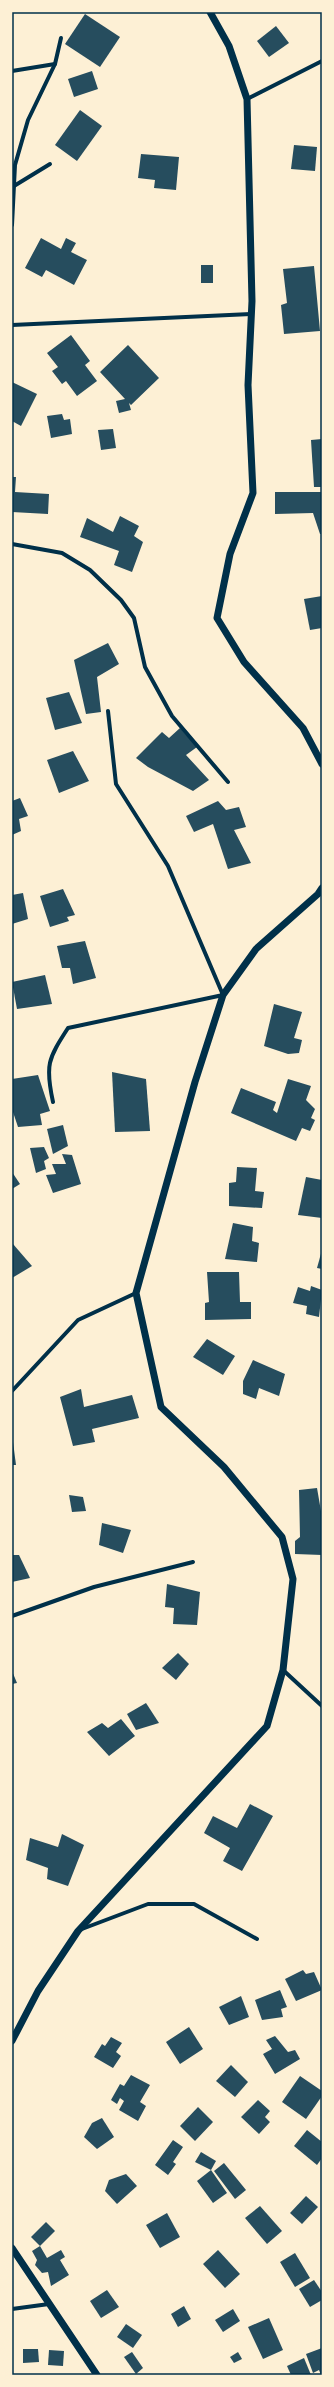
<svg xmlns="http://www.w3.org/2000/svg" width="334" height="2387" font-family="Quicksand,sans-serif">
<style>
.building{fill:#264d5e}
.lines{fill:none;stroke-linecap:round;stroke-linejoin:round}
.minor{stroke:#003049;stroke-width:4}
.tertiary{stroke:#003049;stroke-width:7}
.neatline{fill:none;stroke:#003049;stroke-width:1.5}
</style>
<rect width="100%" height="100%" fill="#fdf0d5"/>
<g class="building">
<path d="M 85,14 L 120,37 L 100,67 L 65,44 Z"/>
<path d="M 276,26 L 289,43 L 269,57 L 257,41 Z"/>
<path d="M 92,71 L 98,89 L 74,97 L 68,79 Z"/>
<path d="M 80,110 L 102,126 L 77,161 L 55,145 Z"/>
<path d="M 294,145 L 317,147 L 315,171 L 291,169 Z"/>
<path d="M 141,154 L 179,157 L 176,190 L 154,188 L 155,180 L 138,178 Z"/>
<path d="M 41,238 L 61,249 L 66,238 L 76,243 L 71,252 L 87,260 L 74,285 L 46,270 L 42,277 L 25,268 Z"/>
<rect x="201" y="265" width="12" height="18"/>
<path d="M 314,266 L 320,331 L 284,334 L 281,305 L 287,303 L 283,269 Z"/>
<path d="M 71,335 L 90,361 L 85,365 L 97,381 L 77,396 L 66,381 L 62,384 L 52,371 L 58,367 L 47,353 Z"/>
<path d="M 128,345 L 159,378 L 131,405 L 129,403 L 131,410 L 119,413 L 116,401 L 125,399 L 100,372 Z"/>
<path d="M 12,382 L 37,394 L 21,426 L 12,421 Z"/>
<path d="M 62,414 L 64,420 L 70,419 L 72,434 L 51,438 L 47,416 Z"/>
<path d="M 113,429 L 116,448 L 101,450 L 98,430 Z"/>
<path d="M 322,439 L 322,487 L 314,487 L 311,440 Z"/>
<path d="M 12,477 L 16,477 L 15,492 L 49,494 L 48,514 L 12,512 Z"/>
<path d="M 275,492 L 322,492 L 322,534 L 320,534 L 313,513 L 275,514 Z"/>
<path d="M 120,516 L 139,526 L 134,536 L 143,542 L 132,572 L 114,565 L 119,551 L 80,537 L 87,518 L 113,532 Z"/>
<path d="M 322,596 L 322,628 L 310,630 L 304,599 Z"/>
<path d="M 108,643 L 119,664 L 97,677 L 101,712 L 86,714 L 74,660 Z"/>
<path d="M 69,692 L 82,723 L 55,730 L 46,698 Z"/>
<path d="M 180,728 L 197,747 L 186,755 L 209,780 L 193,791 L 148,767 L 136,758 L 162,732 L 169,738 Z"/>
<path d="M 73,751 L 89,781 L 59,793 L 47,760 Z"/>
<path d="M 20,798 L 28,816 L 19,819 L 21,831 L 12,835 L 12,801 Z"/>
<path d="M 218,801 L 226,810 L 239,807 L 246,827 L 234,830 L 251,863 L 228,869 L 213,824 L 194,832 L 186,816 Z"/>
<path d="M 63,889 L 75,915 L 67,917 L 69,921 L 50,927 L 40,896 Z"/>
<path d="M 23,893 L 28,919 L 12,924 L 12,895 Z"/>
<path d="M 85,941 L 96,978 L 73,984 L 70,968 L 62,968 L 57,946 Z"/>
<path d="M 45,975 L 52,1004 L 17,1009 L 12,982 Z"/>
<path d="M 274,1004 L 302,1012 L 294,1038 L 302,1040 L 299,1053 L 288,1054 L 264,1046 Z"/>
<path d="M 112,1072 L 146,1079 L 150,1131 L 115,1132 Z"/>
<path d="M 38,1075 L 50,1111 L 40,1114 L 42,1125 L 18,1127 L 12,1109 L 12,1079 Z"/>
<path d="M 288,1079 L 311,1086 L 306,1100 L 315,1109 L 311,1118 L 315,1120 L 310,1131 L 302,1128 L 296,1141 L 231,1113 L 241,1088 L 276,1102 L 273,1110 L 277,1113 Z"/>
<path d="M 63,1125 L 68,1146 L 53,1154 L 47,1129 Z"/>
<path d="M 44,1147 L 49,1158 L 44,1161 L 46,1169 L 36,1173 L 30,1148 Z"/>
<path d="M 62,1154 L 72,1155 L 81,1184 L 53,1193 L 46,1175 L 56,1174 L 52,1164 L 66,1164 Z"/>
<path d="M 237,1167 L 257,1168 L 255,1191 L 264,1192 L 262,1208 L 229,1206 L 229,1183 L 236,1182 Z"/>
<path d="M 12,1172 L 20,1184 L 12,1189 Z"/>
<path d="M 306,1177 L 322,1180 L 322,1218 L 298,1215 Z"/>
<path d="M 233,1223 L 253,1227 L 252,1241 L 259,1243 L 257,1262 L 225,1259 Z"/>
<path d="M 13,1244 L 32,1266 L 12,1278 L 12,1245 Z"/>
<path d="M 322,1250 L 322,1269 L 317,1268 Z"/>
<path d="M 207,1272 L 239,1272 L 240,1302 L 251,1302 L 251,1319 L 205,1320 L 205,1303 L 209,1302 Z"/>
<path d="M 311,1286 L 322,1290 L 319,1317 L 306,1314 L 307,1306 L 293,1303 L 298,1287 L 310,1291 Z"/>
<path d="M 207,1339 L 235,1356 L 223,1375 L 193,1357 Z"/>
<path d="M 253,1360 L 285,1374 L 279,1396 L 259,1388 L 256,1399 L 243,1394 L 243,1381 Z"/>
<path d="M 81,1389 L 84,1407 L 132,1395 L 139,1418 L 92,1429 L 95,1442 L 73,1446 L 60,1397 Z"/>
<path d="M 12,1442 L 13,1442 L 16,1465 L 12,1465 Z"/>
<path d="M 317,1488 L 322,1517 L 322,1555 L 295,1554 L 295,1541 L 300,1537 L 299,1490 Z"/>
<path d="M 69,1495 L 83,1497 L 86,1511 L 72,1512 Z"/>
<path d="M 102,1523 L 131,1530 L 123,1553 L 99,1545 Z"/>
<path d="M 12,1555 L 19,1555 L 30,1578 L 12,1582 Z"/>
<path d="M 167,1584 L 200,1592 L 197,1625 L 173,1624 L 174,1608 L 165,1607 Z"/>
<path d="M 178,1653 L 189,1664 L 176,1680 L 162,1668 Z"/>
<path d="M 12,1671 L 17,1683 L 12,1684 Z"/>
<path d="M 146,1703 L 159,1723 L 136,1730 L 127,1714 Z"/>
<path d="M 121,1719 L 135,1736 L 109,1756 L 87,1732 L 102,1723 L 108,1728 Z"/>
<path d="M 250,1804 L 273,1816 L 242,1871 L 223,1861 L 230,1848 L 204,1833 L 213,1816 L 237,1828 Z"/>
<path d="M 62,1834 L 84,1845 L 68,1886 L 47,1879 L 48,1868 L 26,1860 L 30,1838 L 58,1847 Z"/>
<path d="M 303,1970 L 306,1974 L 314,1972 L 322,1990 L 296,2001 L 285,1979 Z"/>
<path d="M 280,1990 L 287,2007 L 281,2009 L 283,2017 L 262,2020 L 255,2000 Z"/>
<path d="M 241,1996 L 249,2017 L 229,2025 L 219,2007 Z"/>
<path d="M 189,2027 L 203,2049 L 180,2064 L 166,2042 Z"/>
<path d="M 275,2036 L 288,2052 L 295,2050 L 300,2059 L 275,2074 L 263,2054 L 272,2049 L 266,2040 Z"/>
<path d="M 111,2037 L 122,2043 L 116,2052 L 121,2056 L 113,2068 L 94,2057 L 102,2044 L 105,2046 Z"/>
<path d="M 231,2065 L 248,2082 L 235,2097 L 216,2081 Z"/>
<path d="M 131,2075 L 150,2085 L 140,2102 L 146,2106 L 138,2121 L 119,2110 L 124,2101 L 120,2098 L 117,2104 L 111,2100 L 120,2084 L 124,2086 Z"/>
<path d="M 300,2076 L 322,2091 L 322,2096 L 306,2119 L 282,2102 Z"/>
<path d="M 258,2100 L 270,2111 L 265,2117 L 270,2122 L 259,2134 L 241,2117 Z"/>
<path d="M 198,2107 L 213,2122 L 195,2141 L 180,2126 Z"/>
<path d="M 102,2118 L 114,2137 L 97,2149 L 84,2137 L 92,2123 Z"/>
<path d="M 307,2130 L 322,2142 L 322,2158 L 317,2165 L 294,2146 Z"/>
<path d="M 173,2140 L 183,2147 L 173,2162 L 176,2164 L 168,2175 L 155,2165 Z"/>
<path d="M 201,2152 L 216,2161 L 211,2170 L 195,2162 Z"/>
<path d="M 224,2163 L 246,2190 L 235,2199 L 214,2171 Z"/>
<path d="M 211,2170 L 227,2193 L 213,2203 L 197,2181 Z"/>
<path d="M 126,2174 L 137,2186 L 117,2204 L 105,2191 L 109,2180 Z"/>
<path d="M 306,2196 L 318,2207 L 302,2224 L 290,2213 Z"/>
<path d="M 260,2206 L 282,2231 L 267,2244 L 245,2218 Z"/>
<path d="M 167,2213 L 180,2237 L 160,2248 L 146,2225 Z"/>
<path d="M 46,2222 L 55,2231 L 40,2246 L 31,2237 Z"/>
<path d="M 40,2246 L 47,2258 L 61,2250 L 65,2257 L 60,2260 L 69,2275 L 51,2286 L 48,2272 L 42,2273 L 35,2265 L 37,2260 L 32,2251 Z"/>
<path d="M 218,2250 L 240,2274 L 225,2288 L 203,2264 Z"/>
<path d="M 295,2253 L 310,2278 L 295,2287 L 280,2262 Z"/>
<path d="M 314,2280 L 322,2292 L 322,2300 L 310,2307 L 299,2289 Z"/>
<path d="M 107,2290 L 119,2307 L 101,2318 L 90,2301 Z"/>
<path d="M 184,2306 L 191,2319 L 178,2327 L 171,2314 Z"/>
<path d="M 233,2309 L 240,2321 L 223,2332 L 215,2320 Z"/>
<path d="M 269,2318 L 283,2350 L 263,2359 L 248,2327 Z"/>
<path d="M 126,2324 L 142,2335 L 133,2348 L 117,2337 Z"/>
<path d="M 322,2348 L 322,2375 L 321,2375 L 319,2370 L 313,2373 L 306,2354 Z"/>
<path d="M 23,2349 L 38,2349 L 39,2362 L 23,2363 Z"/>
<path d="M 49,2350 L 64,2351 L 63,2366 L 48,2365 Z"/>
<path d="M 132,2352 L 143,2368 L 136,2374 L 124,2357 Z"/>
<path d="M 238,2352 L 242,2359 L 234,2363 L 230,2357 Z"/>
<path d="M 304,2358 L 311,2375 L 291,2375 L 287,2366 Z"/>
</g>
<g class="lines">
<g class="minor">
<path d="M 12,71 L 55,64"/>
<path d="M 247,99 L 322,61"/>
<path d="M 14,186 L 50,164"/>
<path d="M 12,225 L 15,165 L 28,120 L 55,64 L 61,38"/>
<path d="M 12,325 L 251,314"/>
<path d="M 12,544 L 62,553 L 90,570 L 121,600 L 134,618 L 145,667 L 172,716 L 228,782"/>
<path d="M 53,1102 C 45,1065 48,1059 68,1028 L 223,995 L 168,866 L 116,784 L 108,711"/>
<path d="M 12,1391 L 78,1320 L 136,1293"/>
<path d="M 12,1616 L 94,1587 L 193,1562"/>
<path d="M 283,1670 L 322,1706"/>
<path d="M 82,1929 L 148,1904 L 194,1904 L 257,1939"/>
<path d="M 12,2309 L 49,2304"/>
</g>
<g class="tertiary">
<path d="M 210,12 L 229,46 L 247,99 L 252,301 L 248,385 L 253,493 L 230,554 L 217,618 L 244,662 L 303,728 L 322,764"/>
<path d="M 12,2041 L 38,1991 L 78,1931 L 267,1726 L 283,1670 L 293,1579 L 282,1537 L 224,1467 L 161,1407 L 136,1293 L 195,1082 L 223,995 L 256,949 L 318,894 L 322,888"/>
<path d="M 12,2248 L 97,2375"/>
</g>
</g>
<rect width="334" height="2387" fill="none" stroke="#fdf0d5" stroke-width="26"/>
<rect x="13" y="13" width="308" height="2361" class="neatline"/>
</svg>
